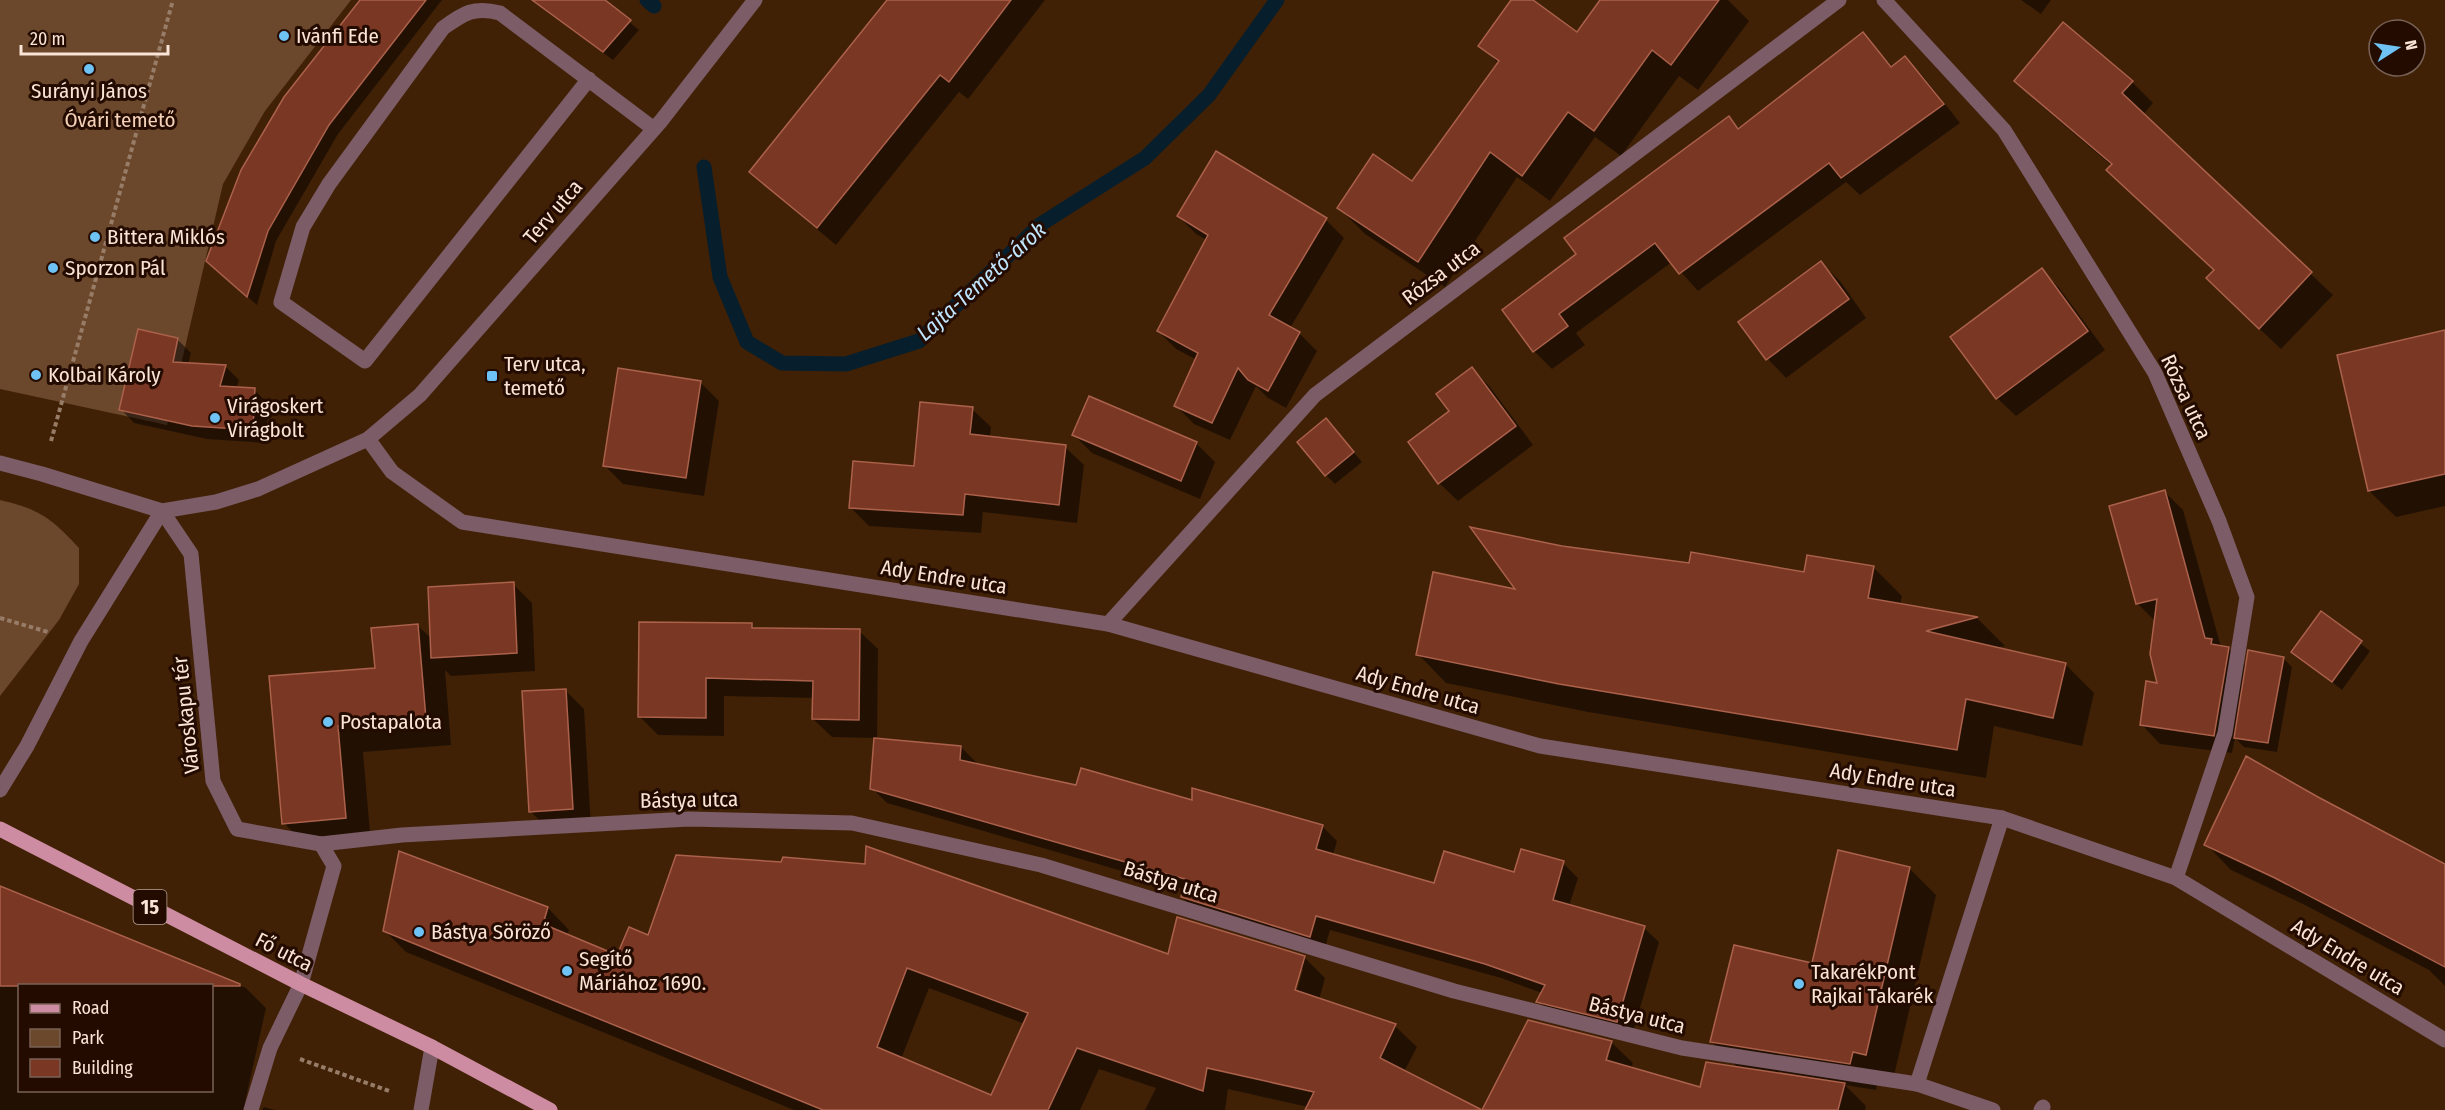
<svg xmlns="http://www.w3.org/2000/svg" width="2445" height="1110" font-family="'Fira Sans Condensed',sans-serif">
<style>
.green{fill:#6b472b}
.shadow{fill:#0007;fill-rule:evenodd}
.lines{fill:none;stroke-linecap:round;stroke-linejoin:round}
.stream{stroke:#071e2c;stroke-width:15}
.building{fill:#7a3723;stroke:#ab614b;stroke-width:1.5;fill-rule:evenodd}
.path{stroke:#977c67;stroke-width:4;stroke-dasharray:4.5 3;stroke-linecap:butt}
.service{stroke:#7c5c66;stroke-width:15}
.minor{stroke:#7c5c66;stroke-width:15}
.primary{stroke:#cd8ca2;stroke-width:15}
.poi-dot{fill:#6fc2f4;stroke:#230b00;stroke-width:2}
.labels{text-anchor:middle;stroke-width:6;stroke-linejoin:round;paint-order:stroke}
.shield{fill:#230b00;stroke:#baa396;stroke-width:1.5}
.shield-label{font-size:20px;font-weight:bold;fill:#fae4d6}
.poi-label{font-size:21px;fill:#fae4d6;stroke:#230b00;text-anchor:start}
.park-label{font-size:21px;fill:#f4d1b8;stroke:#230b00}
.street-label{font-size:21px;fill:#fae4d6;stroke:#230b00}
.water-label{font-size:22px;font-style:italic;fill:#c1e6ff;stroke:#230b00}
</style>
<rect width="100%" height="100%" fill="#402106"/>
<g class="green">
<path d="M 0,0 L 351,0 L 265,111 L 223,184 L 167,425 L 0,389 Z"/>
<path d="M 0,500 C 40,509 52,519 79,548 L 79,584 L 59,620 L 0,696 Z"/>
</g>
<g class="shadow">
<path d="M 362,0 L 442,0 L 338,134 L 276,241 L 257,305 L 217,270 Z"/>
<path d="M 531,0 L 602,0 L 639,30 L 613,60 Z"/>
<path d="M 911,0 L 1045,0 L 968,99 L 959,92 L 836,245 L 770,190 L 751,172 Z"/>
<path d="M 1513,0 L 1531,0 L 1577,34 L 1602,0 L 1728,0 L 1749,21 L 1698,90 L 1679,76 L 1621,156 L 1595,137 L 1550,201 L 1517,177 L 1445,287 L 1365,234 L 1339,208 L 1413,183 L 1499,64 L 1480,45 Z"/>
<path d="M 2021,0 L 2051,0 L 2041,14 Z"/>
<path d="M 1863,34 L 1893,67 L 1905,58 L 1923,76 L 1960,123 L 1860,195 L 1846,182 L 1698,291 L 1672,262 L 1576,333 L 1585,345 L 1552,369 L 1534,351 L 1504,310 L 1578,254 L 1729,118 L 1740,129 Z"/>
<path d="M 2016,81 L 2132,82 L 2153,103 L 2143,115 L 2333,295 L 2281,349 L 2229,300 L 2215,271 L 2112,166 L 2037,102 Z"/>
<path d="M 1178,216 L 1326,220 L 1344,238 L 1290,328 L 1299,333 L 1317,351 L 1286,408 L 1268,398 L 1256,386 L 1230,440 L 1194,424 L 1176,406 L 1197,360 L 1176,349 L 1158,331 L 1207,240 L 1196,234 Z"/>
<path d="M 1821,263 L 1840,281 L 1866,318 L 1786,378 L 1768,359 L 1740,322 Z"/>
<path d="M 2042,270 L 2060,289 L 2105,350 L 2016,416 L 1997,398 Z"/>
<path d="M 2445,337 L 2445,506 L 2396,517 L 2369,491 Z"/>
<path d="M 177,339 L 191,353 L 188,364 L 226,367 L 239,380 L 236,389 L 254,390 L 268,403 L 266,443 L 207,439 L 134,423 L 121,409 Z"/>
<path d="M 1472,369 L 1490,387 L 1533,445 L 1458,501 L 1439,483 L 1451,412 Z"/>
<path d="M 700,382 L 719,401 L 704,496 L 623,484 L 604,465 Z"/>
<path d="M 972,409 L 991,427 L 990,438 L 1065,447 L 1084,465 L 1077,523 L 983,512 L 981,533 L 869,526 L 850,507 L 915,468 Z"/>
<path d="M 1326,420 L 1362,462 L 1335,484 L 1326,475 Z"/>
<path d="M 1074,435 L 1196,443 L 1215,462 L 1200,499 L 1092,453 Z"/>
<path d="M 2165,492 L 2183,510 L 2221,647 L 2228,648 L 2247,667 L 2283,658 L 2292,667 L 2277,752 L 2244,747 L 2235,738 L 2232,753 L 2160,744 L 2142,725 L 2160,685 L 2155,621 L 2137,603 Z"/>
<path d="M 1562,548 L 1690,564 L 1805,574 L 1873,567 L 1902,596 L 1900,605 L 1977,618 L 2005,646 L 1995,648 L 2065,664 L 2094,693 L 2082,746 L 1994,726 L 1986,778 L 1588,712 L 1446,683 L 1418,654 L 1519,591 Z"/>
<path d="M 513,584 L 532,603 L 535,671 L 451,676 L 445,670 L 451,745 L 363,752 L 371,844 L 310,850 L 284,823 L 271,678 L 376,669 L 417,625 L 432,639 Z"/>
<path d="M 2321,613 L 2370,651 L 2342,690 L 2293,652 Z"/>
<path d="M 752,625 L 757,630 L 859,631 L 878,649 L 877,740 L 961,747 L 976,762 L 975,765 L 1077,786 L 1194,802 L 1322,826 L 1337,841 L 1333,855 L 1435,885 L 1515,874 L 1563,863 L 1578,878 L 1569,906 L 1644,928 L 1659,942 L 1632,1036 L 1553,1016 L 1538,1001 L 1542,993 L 1501,978 L 1330,930 L 1324,951 L 1197,912 L 1182,897 L 1184,889 L 887,803 L 872,788 L 875,738 L 832,737 L 813,719 L 814,698 L 724,696 L 724,736 L 658,735 L 639,716 Z"/>
<path d="M 565,690 L 584,709 L 591,827 L 549,830 L 530,811 Z"/>
<path d="M 2206,844 L 2445,871 L 2445,986 L 2429,970 L 2303,904 L 2231,870 Z"/>
<path d="M 1909,868 L 1936,895 L 1893,1080 L 1879,1077 L 1876,1090 L 1845,1085 L 1866,1106 L 1865,1110 L 1484,1110 L 1611,1042 L 1633,1063 L 1631,1069 L 1701,1089 L 1738,1068 L 1712,1042 L 1813,965 ZM 1606,1055 L 1609,1055 L 1606,1068 L 1603,1067 Z"/>
<path d="M 0,888 L 246,988 L 266,1008 L 245,1102 L 253,1110 L 0,1110 ZM 20,986 L 212,986 L 212,1090 L 20,1090 Z"/>
<path d="M 548,908 L 569,930 L 567,936 L 618,957 L 649,937 L 1169,956 L 1304,957 L 1325,978 L 1319,1000 L 1395,1026 L 1417,1047 L 1404,1072 L 1478,1110 L 1307,1110 L 1308,1107 L 1228,1089 L 1225,1110 L 1145,1110 L 1156,1088 L 1099,1069 L 1080,1110 L 794,1110 L 406,952 L 384,930 ZM 1299,969 L 1303,969 L 1295,998 L 1292,997 ZM 929,988 L 1025,1024 L 991,1098 L 901,1059 Z"/>
<path d="M 264,1107 L 275,1110 L 262,1110 Z"/>
</g>
<g class="lines">
<g class="stream">
<path d="M 647,0 L 654,6"/>
<path d="M 704,167 L 720,277 L 747,342 L 782,363 L 846,364 L 919,341 L 1041,224 L 1145,158 L 1209,95 L 1277,0"/>
</g>
</g>
<g class="building">
<path d="M 360,0 L 426,0 L 329,125 L 268,231 L 247,297 L 206,261 L 241,170 L 284,97 Z"/>
<path d="M 532,0 L 605,0 L 631,20 L 603,52 Z"/>
<path d="M 887,0 L 1011,0 L 949,82 L 940,75 L 817,228 L 749,172 Z"/>
<path d="M 1511,0 L 1533,0 L 1577,32 L 1600,0 L 1719,0 L 1671,65 L 1652,50 L 1594,131 L 1568,112 L 1522,176 L 1490,152 L 1418,262 L 1337,208 L 1373,154 L 1412,181 L 1499,61 L 1478,46 Z"/>
<path d="M 2063,22 L 2133,81 L 2122,93 L 2312,272 L 2259,329 L 2206,278 L 2214,270 L 2106,170 L 2112,164 L 2014,81 Z"/>
<path d="M 1863,32 L 1891,67 L 1905,56 L 1944,104 L 1841,178 L 1829,163 L 1679,274 L 1655,243 L 1559,314 L 1568,326 L 1533,352 L 1502,310 L 1576,254 L 1564,238 L 1729,116 L 1738,129 Z"/>
<path d="M 1216,151 L 1327,218 L 1269,315 L 1300,332 L 1268,391 L 1248,380 L 1238,368 L 1212,423 L 1174,406 L 1198,353 L 1157,331 L 1208,235 L 1177,216 Z"/>
<path d="M 1821,261 L 1849,299 L 1766,360 L 1738,322 Z"/>
<path d="M 2042,268 L 2088,331 L 1996,399 L 1950,337 Z"/>
<path d="M 138,329 L 178,338 L 173,362 L 226,365 L 220,386 L 255,388 L 253,430 L 192,426 L 119,410 Z"/>
<path d="M 2445,330 L 2445,474 L 2368,491 L 2337,355 Z"/>
<path d="M 1472,367 L 1516,426 L 1438,484 L 1408,442 L 1449,411 L 1436,394 Z"/>
<path d="M 618,368 L 701,381 L 686,478 L 603,466 Z"/>
<path d="M 1089,396 L 1197,442 L 1181,481 L 1072,435 Z"/>
<path d="M 920,402 L 973,407 L 970,434 L 1066,445 L 1059,505 L 965,494 L 963,515 L 849,508 L 853,461 L 914,466 Z"/>
<path d="M 1326,418 L 1354,452 L 1325,476 L 1297,442 Z"/>
<path d="M 2165,490 L 2205,638 L 2212,639 L 2211,644 L 2229,647 L 2214,736 L 2140,725 L 2146,681 L 2157,683 L 2150,654 L 2157,599 L 2136,604 L 2109,506 Z"/>
<path d="M 1470,527 L 1562,546 L 1689,563 L 1691,552 L 1804,572 L 1807,555 L 1874,566 L 1868,598 L 1978,617 L 1926,631 L 2066,663 L 2053,718 L 1966,699 L 1957,750 L 1559,684 L 1416,655 L 1433,572 L 1515,589 Z"/>
<path d="M 514,582 L 517,653 L 431,658 L 428,587 Z"/>
<path d="M 2321,611 L 2362,641 L 2332,682 L 2291,652 Z"/>
<path d="M 639,622 L 752,623 L 752,628 L 860,629 L 859,720 L 812,719 L 813,681 L 706,678 L 706,718 L 638,717 Z"/>
<path d="M 418,624 L 426,719 L 338,726 L 346,818 L 282,824 L 269,676 L 375,668 L 371,628 Z"/>
<path d="M 2248,650 L 2284,657 L 2268,743 L 2234,738 Z"/>
<path d="M 566,689 L 573,809 L 529,812 L 522,691 Z"/>
<path d="M 874,738 L 961,746 L 960,760 L 1076,785 L 1081,768 L 1192,800 L 1192,788 L 1323,825 L 1316,849 L 1434,883 L 1444,851 L 1514,872 L 1521,849 L 1564,861 L 1553,900 L 1645,926 L 1617,1022 L 1536,1002 L 1545,985 L 1485,964 L 1316,916 L 1310,937 L 1181,897 L 1185,879 L 870,789 Z"/>
<path d="M 2246,756 L 2318,797 L 2445,864 L 2445,967 L 2275,878 L 2204,845 Z"/>
<path d="M 866,846 L 1168,954 L 1177,917 L 1305,956 L 1295,990 L 1396,1024 L 1380,1058 L 1482,1110 L 1305,1110 L 1314,1092 L 1207,1068 L 1203,1091 L 1077,1048 L 1048,1110 L 823,1110 L 383,931 L 399,851 L 548,907 L 543,924 L 617,955 L 629,927 L 648,935 L 676,855 L 781,862 L 783,857 L 865,864 ZM 907,968 L 1028,1013 L 991,1095 L 877,1047 Z"/>
<path d="M 1838,850 L 1910,867 L 1866,1055 L 1853,1052 L 1850,1064 L 1710,1042 L 1734,945 L 1812,963 Z"/>
<path d="M 0,886 L 240,984 L 240,986 L 0,986 Z"/>
<path d="M 1528,1020 L 1612,1041 L 1606,1060 L 1700,1087 L 1706,1062 L 1845,1083 L 1838,1110 L 1482,1110 Z"/>
</g>
<g class="lines">
<g class="path">
<path d="M 51,441 L 173,0"/>
<path d="M 0,618 L 48,632"/>
<path d="M 300,1059 L 389,1091"/>
</g>
<g class="service">
<path d="M 589,79 L 365,361 L 281,302 L 303,227 L 329,184 L 443,28 C 464,13 474,6 500,13 L 654,129"/>
<path d="M 2041,1110 L 2043,1107"/>
</g>
<g class="minor">
<path d="M 1884,0 L 2004,130 L 2155,373 L 2219,521 L 2247,597 L 2225,733 L 2176,878"/>
<path d="M 368,439 L 392,472 L 462,522 L 1108,624 L 1540,746 L 2002,818 L 2176,878 L 2445,1040"/>
<path d="M 0,463 L 42,474 L 162,511 L 216,502 L 258,489 L 368,439 L 420,395 L 661,121 L 755,0"/>
<path d="M 162,511 L 191,554 L 213,781 L 237,829 L 321,844 L 402,835 L 689,819 L 852,823 L 1041,865 L 1454,991 L 1682,1048 L 1917,1084 L 1993,1110"/>
<path d="M 1108,624 L 1315,395 L 1839,0"/>
<path d="M 0,790 L 27,746 L 81,641 L 162,511"/>
<path d="M 1917,1084 L 2002,818"/>
<path d="M 251,1110 L 270,1048 L 301,984 L 334,866 L 321,844"/>
<path d="M 421,1110 L 432,1047"/>
</g>
<path class="primary" d="M 0,829 L 301,984 L 432,1047 L 550,1110"/>
</g>
<g class="poi-dot">
<circle cx="284" cy="36" r="6"/>
<circle cx="89" cy="69" r="6"/>
<circle cx="95" cy="237" r="6"/>
<circle cx="53" cy="268" r="6"/>
<circle cx="36" cy="375" r="6"/>
<rect x="486" y="370" width="12" height="12" rx="3"/>
<circle cx="215" cy="418" r="6"/>
<circle cx="328" cy="722" r="6"/>
<circle cx="419" cy="932" r="6"/>
<circle cx="567" cy="971" r="6"/>
<circle cx="1799" cy="984" r="6"/>
</g>
<g class="labels">
<rect class="shield" x="133.5" y="890" width="33" height="34" rx="4.5"/>
<g class="shield-label">
<text x="150" y="914">15</text>
</g>
<g class="poi-label">
<text x="296" y="43">Ivánfi Ede</text>
<text x="89" y="98" text-anchor="middle">Surányi János</text>
<text x="107" y="244">Bittera Miklós</text>
<text x="65" y="275">Sporzon Pál</text>
<text x="504" y="371">Terv utca,<tspan x="504" dy="24">temető</tspan></text>
<text x="48" y="382">Kolbai Károly</text>
<text x="227" y="413">Virágoskert<tspan x="227" dy="24">Virágbolt</tspan></text>
<text x="340" y="729">Postapalota</text>
<text x="431" y="939">Bástya Söröző</text>
<text x="579" y="966">Segítő<tspan x="579" dy="24">Máriához 1690.</tspan></text>
<text x="1811" y="979">TakarékPont<tspan x="1811" dy="24">Rajkai Takarék</tspan></text>
</g>
<g class="park-label">
<text x="120" y="127">Óvári temető</text>
</g>
<g class="street-label">
<text transform="translate(553 212) rotate(-49)" y="7">Terv utca</text>
<text transform="translate(1441 273) rotate(-37)" y="7">Rózsa utca</text>
<text transform="translate(2186 397) rotate(65)" y="7">Rózsa utca</text>
<text transform="translate(944 577) rotate(9)" y="7">Ady Endre utca</text>
<text transform="translate(1418 690) rotate(16)" y="7">Ady Endre utca</text>
<text transform="translate(186 715) rotate(-96)" y="7">Városkapu tér</text>
<text transform="translate(1893 780) rotate(9)" y="7">Ady Endre utca</text>
<text transform="translate(689 800) rotate(-1)" y="7">Bástya utca</text>
<text transform="translate(1171 882) rotate(17)" y="7">Bástya utca</text>
<text transform="translate(284 952) rotate(27)" y="7">Fő utca</text>
<text transform="translate(2348 957) rotate(31)" y="7">Ady Endre utca</text>
<text transform="translate(1637 1015) rotate(14)" y="7">Bástya utca</text>
</g>
<g class="water-label">
<text transform="translate(981 281) rotate(-42)" y="8">Lajta-Temető-árok</text>
</g>
</g>
<rect x="18" y="984" width="195" height="108" fill="#230b00" stroke="#796256" stroke-width="1.5"/>
<rect x="30" y="1004" width="30" height="9" fill="#cd8ca2" stroke="#796256" stroke-width="1.5"/>
<text x="72" y="1014" font-size="18" fill="#fae4d6">Road</text>
<rect x="30" y="1029" width="30" height="18" fill="#6b472b" stroke="#796256" stroke-width="1.5"/>
<text x="72" y="1044" font-size="18" fill="#fae4d6">Park</text>
<rect x="30" y="1059" width="30" height="18" fill="#7a3723" stroke="#796256" stroke-width="1.5"/>
<text x="72" y="1074" font-size="18" fill="#fae4d6">Building</text>
<g transform="translate(2397 48) rotate(78)"><circle r="28" fill="#230b00" stroke="#796256" stroke-width="1.5"/>
<path d="M0-4.5L10 22L0 15L-10 22Z" fill="#6fc2f4"/>
<text y="-9" font-size="16" font-weight="bold" text-anchor="middle" fill="#fae4d6">N</text>
</g>
<path d="M21 45v9h147v-9" fill="none" stroke="#fae4d6" stroke-width="3"/>
<text x="30" y="45" font-size="18" fill="#fae4d6" stroke="#230b00" stroke-width="4.5" paint-order="stroke">20 m</text>
</svg>
